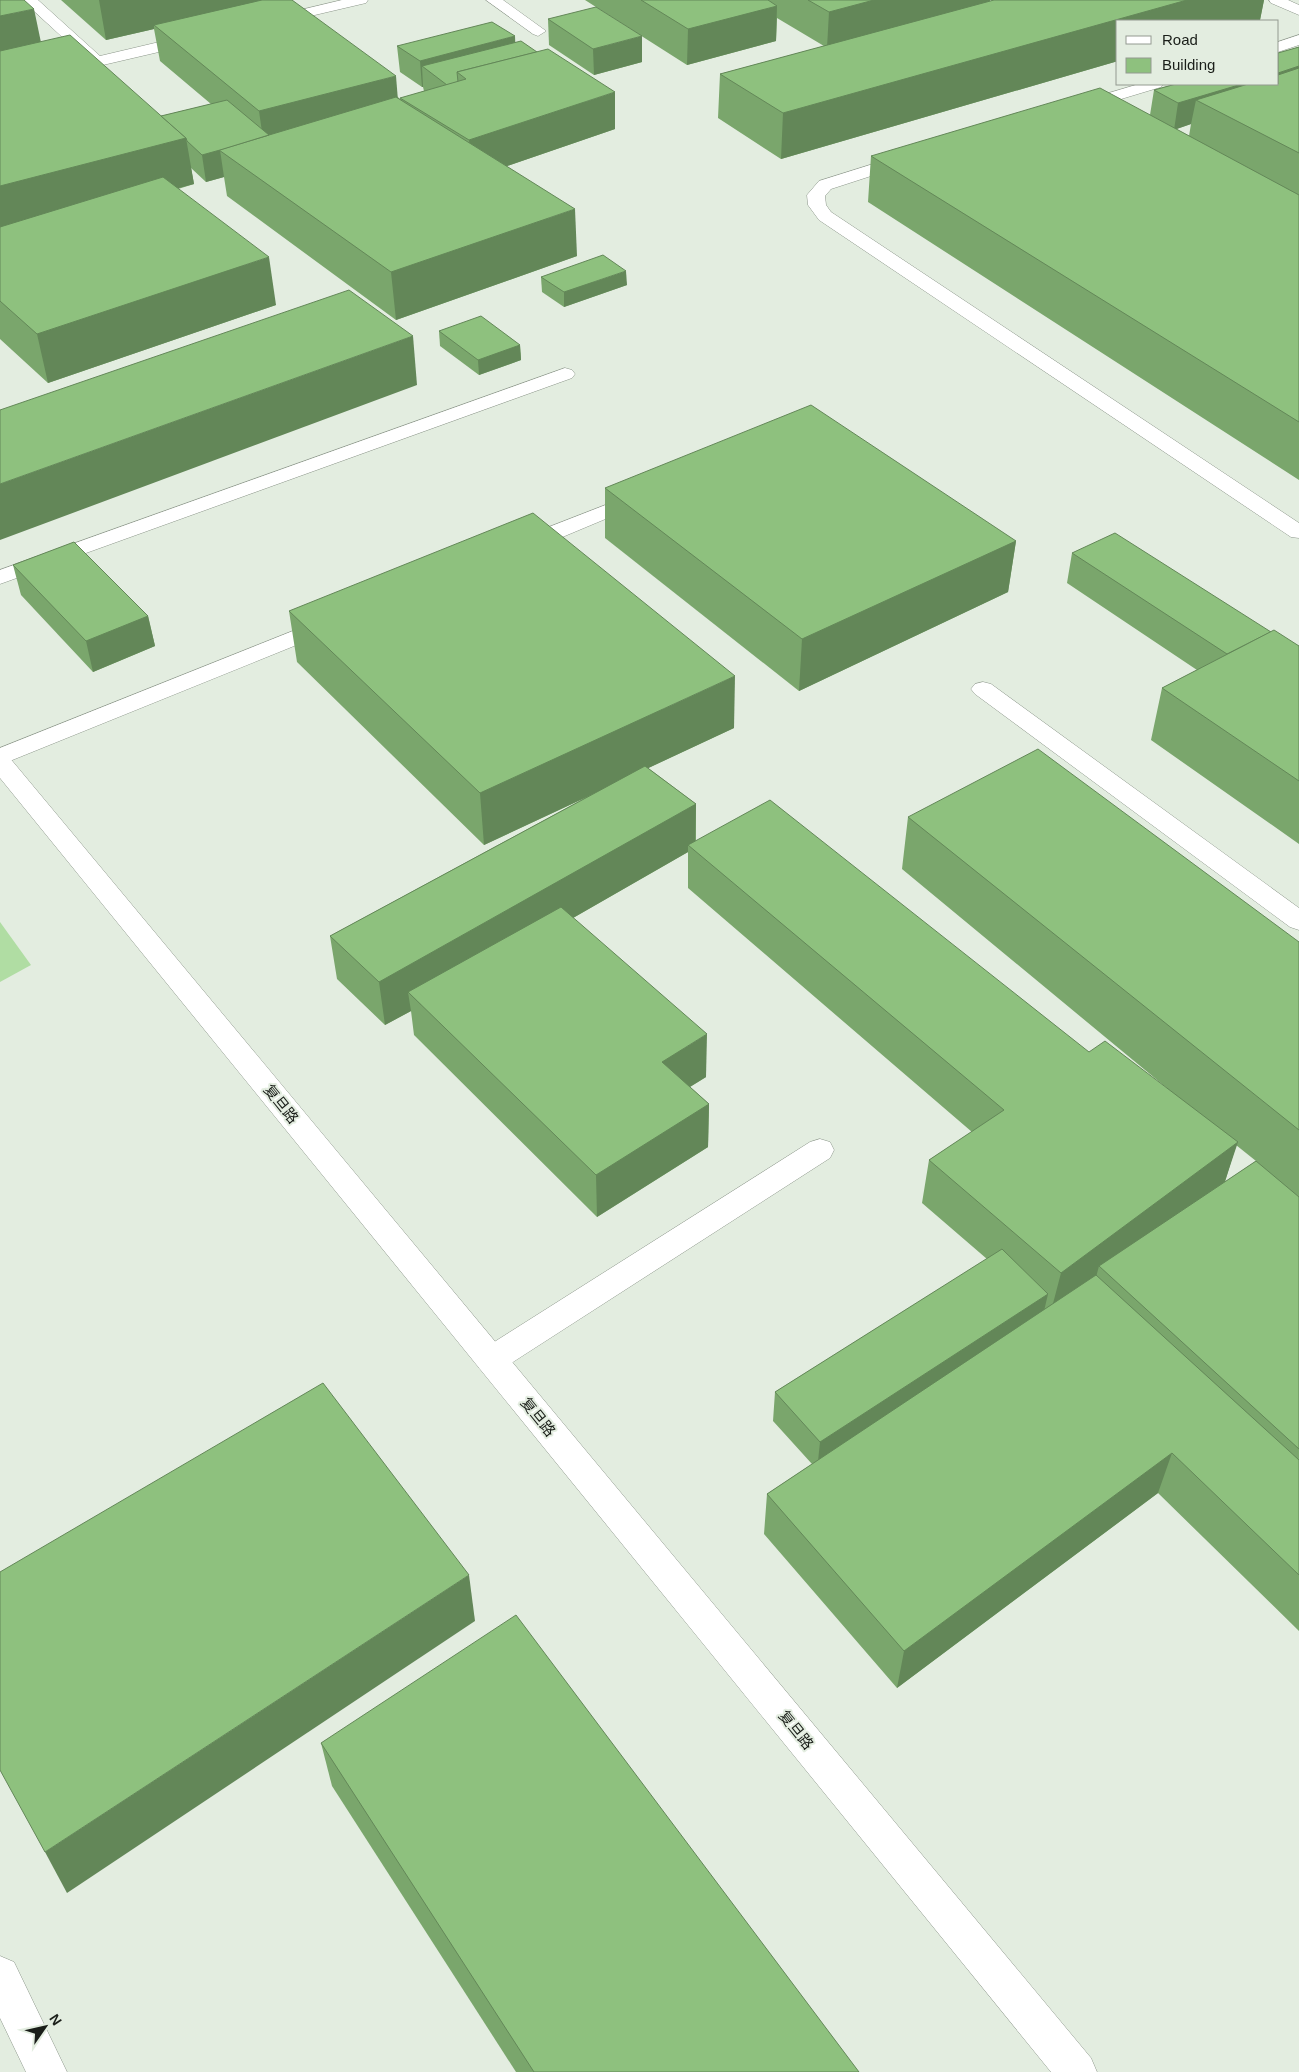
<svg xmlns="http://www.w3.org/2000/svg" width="1299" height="2072" font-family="Helvetica,'Noto Sans SC',sans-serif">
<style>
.green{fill:#b0dda3}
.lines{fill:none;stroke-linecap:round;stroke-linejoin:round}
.lane-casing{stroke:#8c968a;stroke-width:1}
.secondary-casing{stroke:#8c968a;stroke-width:1}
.lane{fill:#fff;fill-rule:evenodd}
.secondary{fill:#fff;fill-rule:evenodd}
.wall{fill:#7aa66c;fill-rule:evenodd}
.shaded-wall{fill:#638758}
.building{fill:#8ec17e;stroke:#638758}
.labels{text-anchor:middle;stroke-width:4;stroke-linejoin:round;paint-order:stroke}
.street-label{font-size:15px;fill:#1a1e19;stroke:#e3ede0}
</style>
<rect width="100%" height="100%" fill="#e3ede0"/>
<path class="green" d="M 0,922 L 31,965 L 0,982 Z"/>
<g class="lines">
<g class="lane-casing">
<g id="lane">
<path d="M 22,0 L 38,0 L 100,56 L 193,34 L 201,39 L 193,44 L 0,89 L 0,79 L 86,59 Z"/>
<path d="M 342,0 L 368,0 L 366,3 L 272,25 L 265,21 L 267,18 Z"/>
<path d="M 486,0 L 503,0 L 546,31 L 538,36 L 533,34 Z"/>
<path d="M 1269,0 L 1288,0 L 1299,5 L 1299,15 L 1271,3 Z"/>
<path d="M 1299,35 L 1299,45 L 1278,52 L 1278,42 Z"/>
<path d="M 1139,84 L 1163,84 L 1161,87 L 1078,112 L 1070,107 L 1072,104 Z"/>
<path d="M 905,154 L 911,155 L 913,159 L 911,163 L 831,189 L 825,196 L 826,205 L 831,212 L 1299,523 L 1299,538 L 1291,537 L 819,220 L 808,205 L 807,195 L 819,181 Z"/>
<path d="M 565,368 L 572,370 L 575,374 L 572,378 L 0,584 L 0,570 Z"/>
<path d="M 639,492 L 646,494 L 649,498 L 646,502 L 529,551 L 521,552 L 513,551 L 510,546 L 513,541 Z"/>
<path d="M 328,617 L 336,619 L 339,624 L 336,629 L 0,765 L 0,748 Z"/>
<path d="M 983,682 L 991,684 L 1299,908 L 1299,930 L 1290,927 L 975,694 L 971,689 L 975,684 Z"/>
<path d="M 820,1139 L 830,1142 L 834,1150 L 830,1158 L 502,1369 L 491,1373 L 480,1369 L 475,1360 L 480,1351 L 810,1142 Z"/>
<path d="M 0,1956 L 14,1962 L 67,2072 L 26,2072 L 0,2018 Z"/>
</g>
</g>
<g class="secondary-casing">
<path id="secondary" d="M 0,754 L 9,757 L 1091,2058 L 1097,2072 L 1051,2072 L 0,778 Z"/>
</g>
<use href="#lane" class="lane"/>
<use href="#secondary" class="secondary"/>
</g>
<g class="wall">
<path d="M 0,0 L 40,42 L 161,116 L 211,104 L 160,61 L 154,29 L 106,40 L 61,0 L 292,0 L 400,99 L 424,91 L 423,87 L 422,87 L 400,72 L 397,46 L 516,42 L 615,129 L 507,166 L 577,256 L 396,320 L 227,196 L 224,177 L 206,182 L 191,168 L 194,184 L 178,189 L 276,305 L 48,383 L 0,339 Z"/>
<path d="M 585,0 L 990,0 L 990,1 L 992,0 L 1264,0 L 1260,20 L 1118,21 L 1118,61 L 781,159 L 718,118 L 720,74 L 824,46 L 777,18 L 776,41 L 687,65 Z"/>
<path d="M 548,19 L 642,62 L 594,75 L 549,45 Z"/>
<path d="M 1299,47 L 1299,480 L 868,202 L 871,156 L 1150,115 L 1154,90 ZM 1191,124 L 1189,136 L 1176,129 Z"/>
<path d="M 541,277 L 627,285 L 564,307 L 542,292 Z"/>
<path d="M 439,331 L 520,345 L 521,360 L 479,375 L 440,346 Z"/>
<path d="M 605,488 L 1016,541 L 1008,592 L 799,691 L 605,538 Z"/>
<path d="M 1072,553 L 1271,632 L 1299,646 L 1299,844 L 1151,740 L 1162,688 L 1197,670 L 1067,583 Z"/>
<path d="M 13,565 L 148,616 L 155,646 L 93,672 L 21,595 Z"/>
<path d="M 289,611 L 734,728 L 648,768 L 696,804 L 696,841 L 1089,1052 L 1168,1089 L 902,869 L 908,817 L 1299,942 L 1299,1631 L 1158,1493 L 897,1688 L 764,1534 L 767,1494 L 812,1464 L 773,1421 L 775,1392 L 987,1259 L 922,1203 L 929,1160 L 972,1132 L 688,888 L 688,852 L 573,918 L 706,1077 L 690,1087 L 709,1104 L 708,1147 L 597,1217 L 414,1035 L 411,1011 L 385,1025 L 337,979 L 330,936 L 585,798 L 484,845 L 297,662 ZM 1236,1145 L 1256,1161 L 1225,1182 Z"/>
<path d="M 321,1743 L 859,2072 L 516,2072 L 332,1786 Z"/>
</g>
<g class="shaded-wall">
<path d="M 99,0 L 278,0 L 154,25 L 154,29 L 106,40 Z"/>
<path d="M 874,0 L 990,0 L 990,4 L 827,48 L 829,12 Z"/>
<path d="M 1187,0 L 1264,0 L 1260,20 L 1255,21 L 1118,21 L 1118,61 L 781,159 L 783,113 Z"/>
<path d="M 777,6 L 776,41 L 687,65 L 688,29 Z"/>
<path d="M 34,9 L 43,52 L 0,62 L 0,16 Z"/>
<path d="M 515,36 L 516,62 L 457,72 L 422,66 L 423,87 L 422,87 L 420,61 Z"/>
<path d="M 642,36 L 642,62 L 594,75 L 593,49 Z"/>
<path d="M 1299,66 L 1299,91 L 1196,100 L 1191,124 L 1174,130 L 1178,103 L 1242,84 L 1278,84 L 1278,73 Z"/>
<path d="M 396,76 L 399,113 L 263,139 L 259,111 Z"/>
<path d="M 615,92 L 615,129 L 472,178 L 469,140 Z"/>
<path d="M 186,138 L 194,184 L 0,235 L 0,186 Z"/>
<path d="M 220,150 L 224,177 L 206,182 L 202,155 Z"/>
<path d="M 575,209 L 577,256 L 396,320 L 391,272 Z"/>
<path d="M 269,257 L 276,305 L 48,383 L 37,334 Z"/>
<path d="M 626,271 L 627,285 L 564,307 L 564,292 Z"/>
<path d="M 413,336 L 417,385 L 0,540 L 0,484 Z"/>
<path d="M 520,345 L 521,360 L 479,375 L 478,360 Z"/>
<path d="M 1016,541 L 1008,592 L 799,691 L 802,639 Z"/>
<path d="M 148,616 L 155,646 L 93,672 L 86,641 Z"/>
<path d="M 735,676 L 734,728 L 484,845 L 480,793 Z"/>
<path d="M 696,804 L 695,848 L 688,845 L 688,852 L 421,1005 L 408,992 L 411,1011 L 385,1025 L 379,982 Z"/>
<path d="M 707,1034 L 706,1077 L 662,1104 L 662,1062 Z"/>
<path d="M 709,1104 L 708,1147 L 597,1217 L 596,1175 Z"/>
<path d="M 1238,1142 L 1224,1184 L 1099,1266 L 1095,1281 L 1050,1315 L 1061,1273 Z"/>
<path d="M 1048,1294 L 1041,1324 L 817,1471 L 820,1442 Z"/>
<path d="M 1172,1453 L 1158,1493 L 897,1688 L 904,1651 Z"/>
<path d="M 469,1575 L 475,1621 L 67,1893 L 45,1852 Z"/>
</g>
<g class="building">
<path d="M 0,0 L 24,0 L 34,9 L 0,16 Z"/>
<path d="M 262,0 L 292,0 L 396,76 L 259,111 L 154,25 Z"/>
<path d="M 641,0 L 768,0 L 777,6 L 688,29 Z"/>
<path d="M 808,0 L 874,0 L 829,12 Z"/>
<path d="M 994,0 L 1187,0 L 783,113 L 720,74 Z"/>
<path d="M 596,7 L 642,36 L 593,49 L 548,19 Z"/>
<path d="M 492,22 L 515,36 L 420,61 L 397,46 Z"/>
<path d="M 70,35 L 186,138 L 0,186 L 0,51 Z"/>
<path d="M 521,41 L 537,52 L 457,72 L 458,82 L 447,85 L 422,66 Z"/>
<path d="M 1299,47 L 1299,66 L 1278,73 L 1278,53 Z"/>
<path d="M 548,49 L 615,92 L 469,140 L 400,98 L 466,79 L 457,72 Z"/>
<path d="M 1299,68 L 1299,153 L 1196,100 L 1248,84 L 1278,84 L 1278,75 Z"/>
<path d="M 1176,84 L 1242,84 L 1178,103 L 1154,90 Z"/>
<path d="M 1100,88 L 1299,195 L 1299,422 L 871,156 Z"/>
<path d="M 396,97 L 575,209 L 391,272 L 219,150 Z"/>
<path d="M 227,100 L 269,135 L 220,150 L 202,155 L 187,141 L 186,138 L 161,116 Z"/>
<path d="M 163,177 L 269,257 L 37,334 L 0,301 L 0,227 Z"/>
<path d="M 603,255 L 626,271 L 564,292 L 541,277 Z"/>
<path d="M 349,290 L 413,336 L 0,484 L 0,410 Z"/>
<path d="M 481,316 L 520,345 L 478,360 L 439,331 Z"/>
<path d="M 811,405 L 1016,541 L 802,639 L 605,488 Z"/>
<path d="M 533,513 L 735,676 L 480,793 L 289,611 Z"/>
<path d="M 1115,533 L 1271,632 L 1227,654 L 1072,553 Z"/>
<path d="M 74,542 L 148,616 L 86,641 L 13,565 Z"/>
<path d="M 1274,630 L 1299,646 L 1299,781 L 1162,688 Z"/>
<path d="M 1038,749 L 1299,942 L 1299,1130 L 908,817 Z"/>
<path d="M 645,766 L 696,804 L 379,982 L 330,936 Z"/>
<path d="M 770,800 L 1089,1052 L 1105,1041 L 1238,1142 L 1061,1273 L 929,1160 L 1004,1110 L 688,845 Z"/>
<path d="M 561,907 L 707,1034 L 662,1062 L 709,1104 L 596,1175 L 408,992 Z"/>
<path d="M 1256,1161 L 1299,1197 L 1299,1449 L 1099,1266 Z"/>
<path d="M 1002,1249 L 1048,1294 L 820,1442 L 775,1392 Z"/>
<path d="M 1096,1275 L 1299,1460 L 1299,1575 L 1172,1453 L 904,1651 L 767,1494 Z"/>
<path d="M 323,1383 L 469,1575 L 45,1852 L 0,1770 L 0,1572 Z"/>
<path d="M 516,1615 L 859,2072 L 534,2072 L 321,1743 Z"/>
</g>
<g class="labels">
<g class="street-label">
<text transform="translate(281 1104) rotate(51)" y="5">复旦路</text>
<text transform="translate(538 1417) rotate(51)" y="5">复旦路</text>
<text transform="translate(796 1730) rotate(51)" y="5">复旦路</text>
</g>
</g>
<rect x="1116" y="20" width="162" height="65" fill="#e3ede0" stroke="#939a90"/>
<rect x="1126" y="36" width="25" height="8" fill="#ffffff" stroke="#939a90"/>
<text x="1162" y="45" font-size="15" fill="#1a1e19">Road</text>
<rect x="1126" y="58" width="25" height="15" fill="#8ec17e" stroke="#939a90"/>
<text x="1162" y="70" font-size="15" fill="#1a1e19">Building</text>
<g transform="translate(45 2027) rotate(56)" stroke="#e3ede0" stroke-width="4" paint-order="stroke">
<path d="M0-4L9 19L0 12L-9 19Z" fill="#1a1e19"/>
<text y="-8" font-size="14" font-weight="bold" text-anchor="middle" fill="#1a1e19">N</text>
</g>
</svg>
